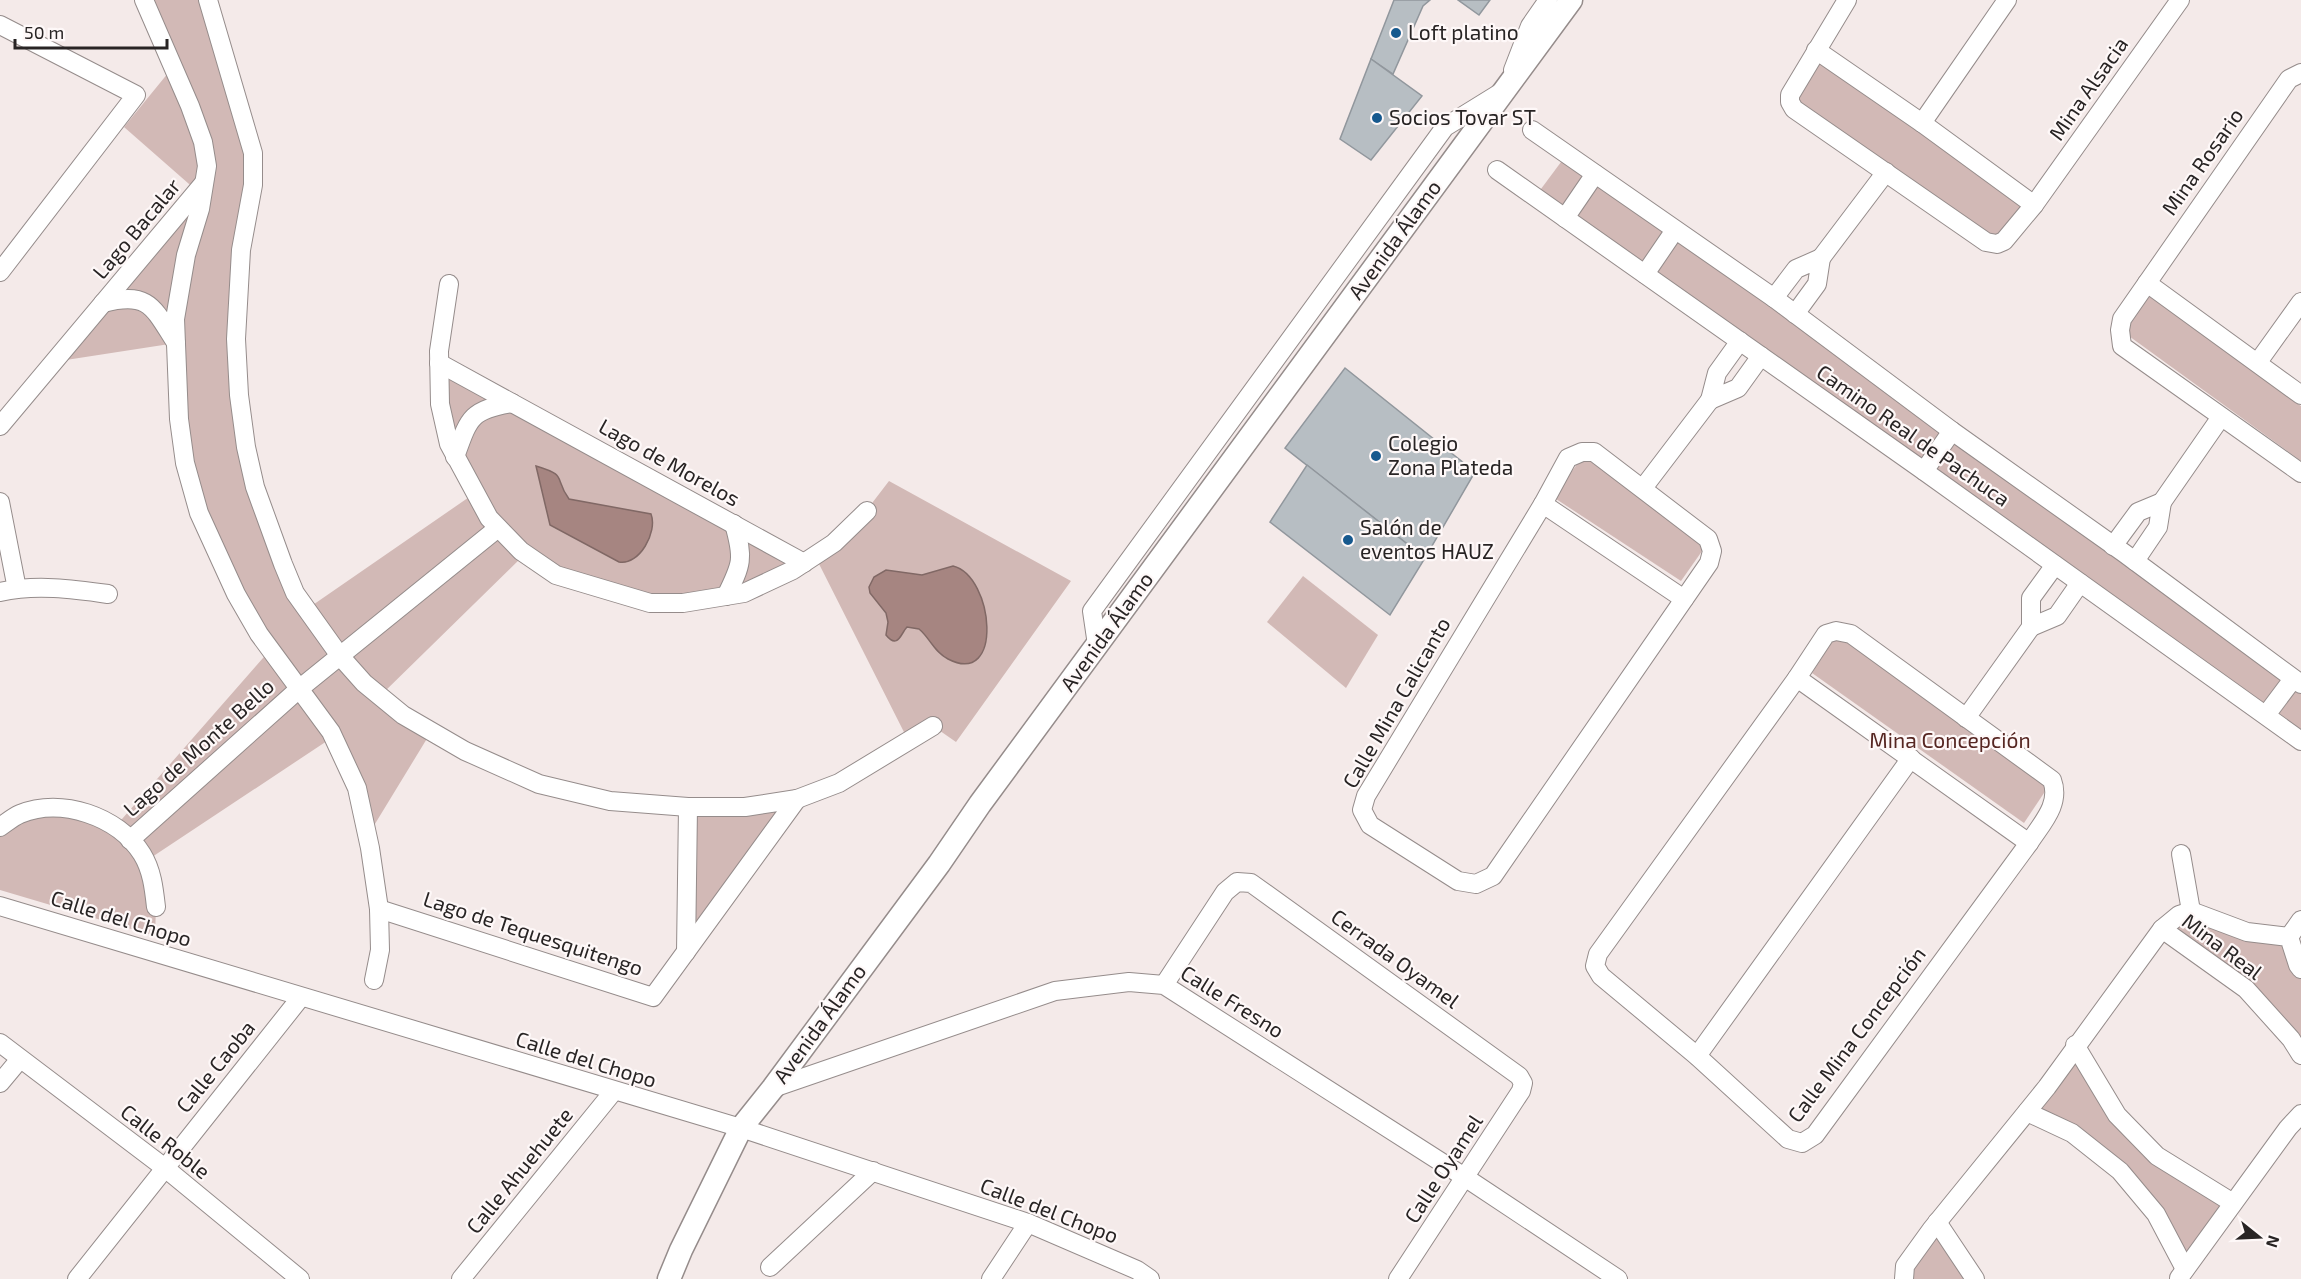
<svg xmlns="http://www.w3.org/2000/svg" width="2301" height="1279" font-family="'Exo 2',sans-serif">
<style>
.green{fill:#d2b9b6}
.water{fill:#a68581;stroke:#806865;stroke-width:1.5}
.building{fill:#b7bec3;stroke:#91979d;stroke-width:1.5}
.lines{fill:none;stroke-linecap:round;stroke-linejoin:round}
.minor-casing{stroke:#958c8b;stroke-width:20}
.tertiary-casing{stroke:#958c8b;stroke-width:25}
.minor{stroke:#fff;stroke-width:18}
.tertiary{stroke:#fff;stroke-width:22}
.poi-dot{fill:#16598e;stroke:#fef8f8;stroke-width:2}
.labels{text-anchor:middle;stroke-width:4.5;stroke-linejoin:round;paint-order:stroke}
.poi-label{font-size:21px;fill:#282424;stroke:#fef8f8;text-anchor:start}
.street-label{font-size:21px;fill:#282424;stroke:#fef8f8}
.park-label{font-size:21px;fill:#562622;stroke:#fef8f8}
</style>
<rect width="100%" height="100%" fill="#f4eae9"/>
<g class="green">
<path d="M 144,0 L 208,0 L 253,153 L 241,250 L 246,447 L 307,609 L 475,493 L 449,444 L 439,363 L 804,563 L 744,593 L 650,603 L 525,554 L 380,696 L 431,732 L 367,837 L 333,737 L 146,861 L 156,907 L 155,936 L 0,890 L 0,827 L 45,808 L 115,827 L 270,650 L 199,513 L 176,343 L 53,362 L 197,191 L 124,127 L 173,67 Z"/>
<path d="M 1821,59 L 2024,205 L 1994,240 L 1796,101 Z"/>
<path d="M 1567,154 L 2301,684 L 2301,741 L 1535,197 Z"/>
<path d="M 2149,294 L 2301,406 L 2301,461 L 2122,331 Z"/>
<path d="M 1583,456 L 1707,544 L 1681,581 L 1553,497 Z"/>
<path d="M 889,481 L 1071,581 L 956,742 L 933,726 L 909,742 L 815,556 L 866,511 Z"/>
<path d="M 1303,576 L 1378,635 L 1346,688 L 1267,622 Z"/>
<path d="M 1837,634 L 2048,787 L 2024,823 L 1812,673 Z"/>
<path d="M 797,799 L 686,952 L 688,807 Z"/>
<path d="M 2188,915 L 2283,939 L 2301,975 L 2301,1055 L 2291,1039 L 2166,929 Z"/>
<path d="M 2075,1045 L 2117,1115 L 2233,1203 L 2185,1269 L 2120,1171 L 2027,1112 Z"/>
<path d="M 1937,1222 L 1975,1279 L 1904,1279 Z"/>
</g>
<g class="water">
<path d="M 536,466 C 569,476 553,477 569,499 L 651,514 C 658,532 639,566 619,562 L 550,525 Z"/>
<path d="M 953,566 C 994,576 1004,688 948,659 C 934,652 930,638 919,629 L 907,627 C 901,633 898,650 886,635 L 888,622 L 886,613 L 870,593 L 869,587 L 874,577 L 886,570 L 922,575 Z"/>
</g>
<g class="building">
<path d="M 1394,0 L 1430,0 L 1423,6 L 1393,74 L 1371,59 Z"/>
<path d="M 1458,0 L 1490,0 L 1479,15 Z"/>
<path d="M 1371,59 L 1422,96 L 1371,160 L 1340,139 Z"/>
<path d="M 1345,368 L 1475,472 L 1425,558 L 1285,448 Z"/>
<path d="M 1307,465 L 1425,558 L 1390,615 L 1270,522 Z"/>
</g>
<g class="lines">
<g class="minor-casing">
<g id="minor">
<path d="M 144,0 L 190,106 L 203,142 L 207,166 L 200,209 L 186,255 L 175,319 L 179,419 L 185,463 L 199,513 L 236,594 L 259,634 L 331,732 L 357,788 L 370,848 L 379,909 L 380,950 L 374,980"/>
<path d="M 208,0 L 253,153 L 253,185 L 241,250 L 236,339 L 239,395 L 246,447 L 255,487 L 283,564 L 295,593 L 340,656 L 364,683 L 403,715 L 465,751 L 539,784 L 610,801 L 688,807 L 745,807 L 797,799 L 653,997 L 379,909"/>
<path d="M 1847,0 L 1790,95 L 1790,102 L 1794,109 L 1986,242 L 1997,244 L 2004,241 L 2034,205 L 2180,0"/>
<path d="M 0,25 L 136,95 L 0,272"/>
<path d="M 1816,50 L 1922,123 L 2034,205"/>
<path d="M 1513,70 L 1530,26 L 1548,0"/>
<path d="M 2301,73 L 2289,79 L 2122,319 L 2120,330 L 2122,346 L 2301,473"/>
<path d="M 1922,123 L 2007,0"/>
<path d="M 1532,130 L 1774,298 L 1952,431 L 2124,553 L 2301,684"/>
<path d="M 1497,170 L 1924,471 L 2301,741"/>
<path d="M 1565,218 L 1595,174"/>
<path d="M 1821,258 L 1886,172"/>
<path d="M 1645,274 L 1675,230"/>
<path d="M 2147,283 L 2301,395"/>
<path d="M 449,284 L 439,351 L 440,404 L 449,444 L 489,518 L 521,551 L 556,575 L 650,603 L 683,603 L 744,593 L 793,570 L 834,543 L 867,511"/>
<path d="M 1774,298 L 1796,269 L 1821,258 L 1817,284 L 1795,314"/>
<path d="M 103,303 C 149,291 153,307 176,343"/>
<path d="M 1740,341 L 1717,373 L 1710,400 L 1738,388 L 1761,356"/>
<path d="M 2258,362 L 2301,302"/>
<path d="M 439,363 L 804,563"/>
<path d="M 0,426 L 203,184"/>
<path d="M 1582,452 L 1594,452 L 1708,539 L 1712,551 L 1709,563 L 1493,876 L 1476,884 L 1458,881 L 1370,825 L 1362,810 L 1366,796 L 1543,504 L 1568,458 Z"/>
<path d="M 455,457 C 469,418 470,410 512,403"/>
<path d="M 1924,471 L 1952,431"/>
<path d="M 1643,488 L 1710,400"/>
<path d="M 0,502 L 17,589"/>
<path d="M 2162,502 L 2221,417"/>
<path d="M 1543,504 L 1684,599"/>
<path d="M 2113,546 L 2138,512 L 2162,502 L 2158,527 L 2135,561"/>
<path d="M 2055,565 L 2031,598 L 2031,627 L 2057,616 L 2080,583"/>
<path d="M 0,592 C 35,584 73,589 108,594"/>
<path d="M 726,596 C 742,564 744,559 734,524"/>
<path d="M 1836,631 L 1851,634 L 2052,780 C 2061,804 2042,823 2029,843 L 1815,1135 L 1802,1143 L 1788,1139 L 1697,1056 L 1601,976 L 1595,966 L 1598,954 L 1797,678 L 1826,634 Z"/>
<path d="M 1097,645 L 1092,611 L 1445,127 L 1500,93"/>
<path d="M 1797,678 L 2029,843"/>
<path d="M 2266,715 L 2293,679"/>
<path d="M 1966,718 L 2031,627"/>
<path d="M 797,799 L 839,783 L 933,726"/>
<path d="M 0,827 C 6,823 13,817 20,814 C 61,797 118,816 142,854 C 152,870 154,889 156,907"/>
<path d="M 130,840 L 299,689 L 498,528"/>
<path d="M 2181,854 L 2191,911"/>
<path d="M 0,906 L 741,1128 L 1028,1223 L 1137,1270 L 1150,1279"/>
<path d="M 2162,929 L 2246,989 L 2291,1039 L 2301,1055"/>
<path d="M 2289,937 L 2301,920"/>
<path d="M 686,952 L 688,807"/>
<path d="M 1164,985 L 1225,892 L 1237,882 L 1251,883 L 1519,1076 L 1523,1083 L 1521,1091 L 1398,1279"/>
<path d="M 0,1043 L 165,1168 L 300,1279"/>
<path d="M 2075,1045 L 2117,1115 L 2157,1156 L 2233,1203"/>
<path d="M 1697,1056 L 1911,758"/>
<path d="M 0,1083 L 20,1059"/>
<path d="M 773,1088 L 1055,991 L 1129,982 L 1164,985 L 1466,1178 L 1618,1279"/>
<path d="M 2027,1112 L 2072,1133 L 2120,1171 L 2156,1214 L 2185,1269"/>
<path d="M 1937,1222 L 1975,1279"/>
<path d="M 770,1267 L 873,1171"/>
<path d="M 2179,1278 L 2288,1128 L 2301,1114"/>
<path d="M 77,1279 L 301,997"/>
<path d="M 461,1279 L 613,1092"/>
<path d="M 991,1279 L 1028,1223"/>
<path d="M 1904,1279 L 1905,1266 L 1931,1230 L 2047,1087 L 2162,929 L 2179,915 L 2191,911 L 2247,932 L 2289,937 L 2298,965 L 2301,969"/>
</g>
</g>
<g class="tertiary-casing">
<path id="tertiary" d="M 669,1279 L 681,1250 L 741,1128 L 773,1088 L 939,864 L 980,804 L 1571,0"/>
</g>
<use href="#minor" class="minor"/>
<use href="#tertiary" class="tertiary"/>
</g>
<g class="poi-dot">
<circle cx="1396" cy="33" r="6"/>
<circle cx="1377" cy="118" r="6"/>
<circle cx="1376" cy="456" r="6"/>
<circle cx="1348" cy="540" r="6"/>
</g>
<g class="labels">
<g class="poi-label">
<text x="1408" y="40">Loft platino</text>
<text x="1389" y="125">Socios Tovar ST</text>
<text x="1388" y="451">Colegio<tspan x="1388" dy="24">Zona Plateda</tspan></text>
<text x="1360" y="535">Salón de<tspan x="1360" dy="24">eventos HAUZ</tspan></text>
</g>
<g class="street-label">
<text transform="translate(2089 89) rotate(-55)" y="7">Mina Alsacia</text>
<text transform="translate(2203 162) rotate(-55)" y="7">Mina Rosario</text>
<text transform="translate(137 229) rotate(-50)" y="7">Lago Bacalar</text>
<text transform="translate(1395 240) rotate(-54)" y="7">Avenida Álamo</text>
<text transform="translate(1913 436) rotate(35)" y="7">Camino Real de Pachuca</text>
<text transform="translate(669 463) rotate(29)" y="7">Lago de Morelos</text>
<text transform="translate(1107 632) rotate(-54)" y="7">Avenida Álamo</text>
<text transform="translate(1397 703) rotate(-60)" y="7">Calle Mina Calicanto</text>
<text transform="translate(199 748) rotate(-42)" y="7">Lago de Monte Bello</text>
<text transform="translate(121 919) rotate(17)" y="7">Calle del Chopo</text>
<text transform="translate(533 934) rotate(18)" y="7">Lago de Tequesquitengo</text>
<text transform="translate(2222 947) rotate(37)" y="7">Mina Real</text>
<text transform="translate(1395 959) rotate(36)" y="7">Cerrada Oyamel</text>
<text transform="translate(1232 1002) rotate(32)" y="7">Calle Fresno</text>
<text transform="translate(820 1024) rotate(-54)" y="7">Avenida Álamo</text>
<text transform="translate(1857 1035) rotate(-53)" y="7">Calle Mina Concepción</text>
<text transform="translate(586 1060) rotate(17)" y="7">Calle del Chopo</text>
<text transform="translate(216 1067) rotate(-51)" y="7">Calle Caoba</text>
<text transform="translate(165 1142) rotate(38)" y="7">Calle Roble</text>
<text transform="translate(1444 1169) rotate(-57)" y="7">Calle Oyamel</text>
<text transform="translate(520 1171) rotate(-51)" y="7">Calle Ahuehuete</text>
<text transform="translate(1049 1211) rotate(21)" y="7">Calle del Chopo</text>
</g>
<g class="park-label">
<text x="1950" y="748">Mina Concepción</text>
</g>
</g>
<g transform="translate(2259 1237) rotate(108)" stroke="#fef8f8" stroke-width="4.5" paint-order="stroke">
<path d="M0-4.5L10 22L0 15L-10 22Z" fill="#282424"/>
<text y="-9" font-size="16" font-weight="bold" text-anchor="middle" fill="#282424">N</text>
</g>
<path d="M15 39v9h152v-9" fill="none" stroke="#282424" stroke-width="3"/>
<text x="24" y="39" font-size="18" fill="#282424" stroke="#fef8f8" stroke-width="4.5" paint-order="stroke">50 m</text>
</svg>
